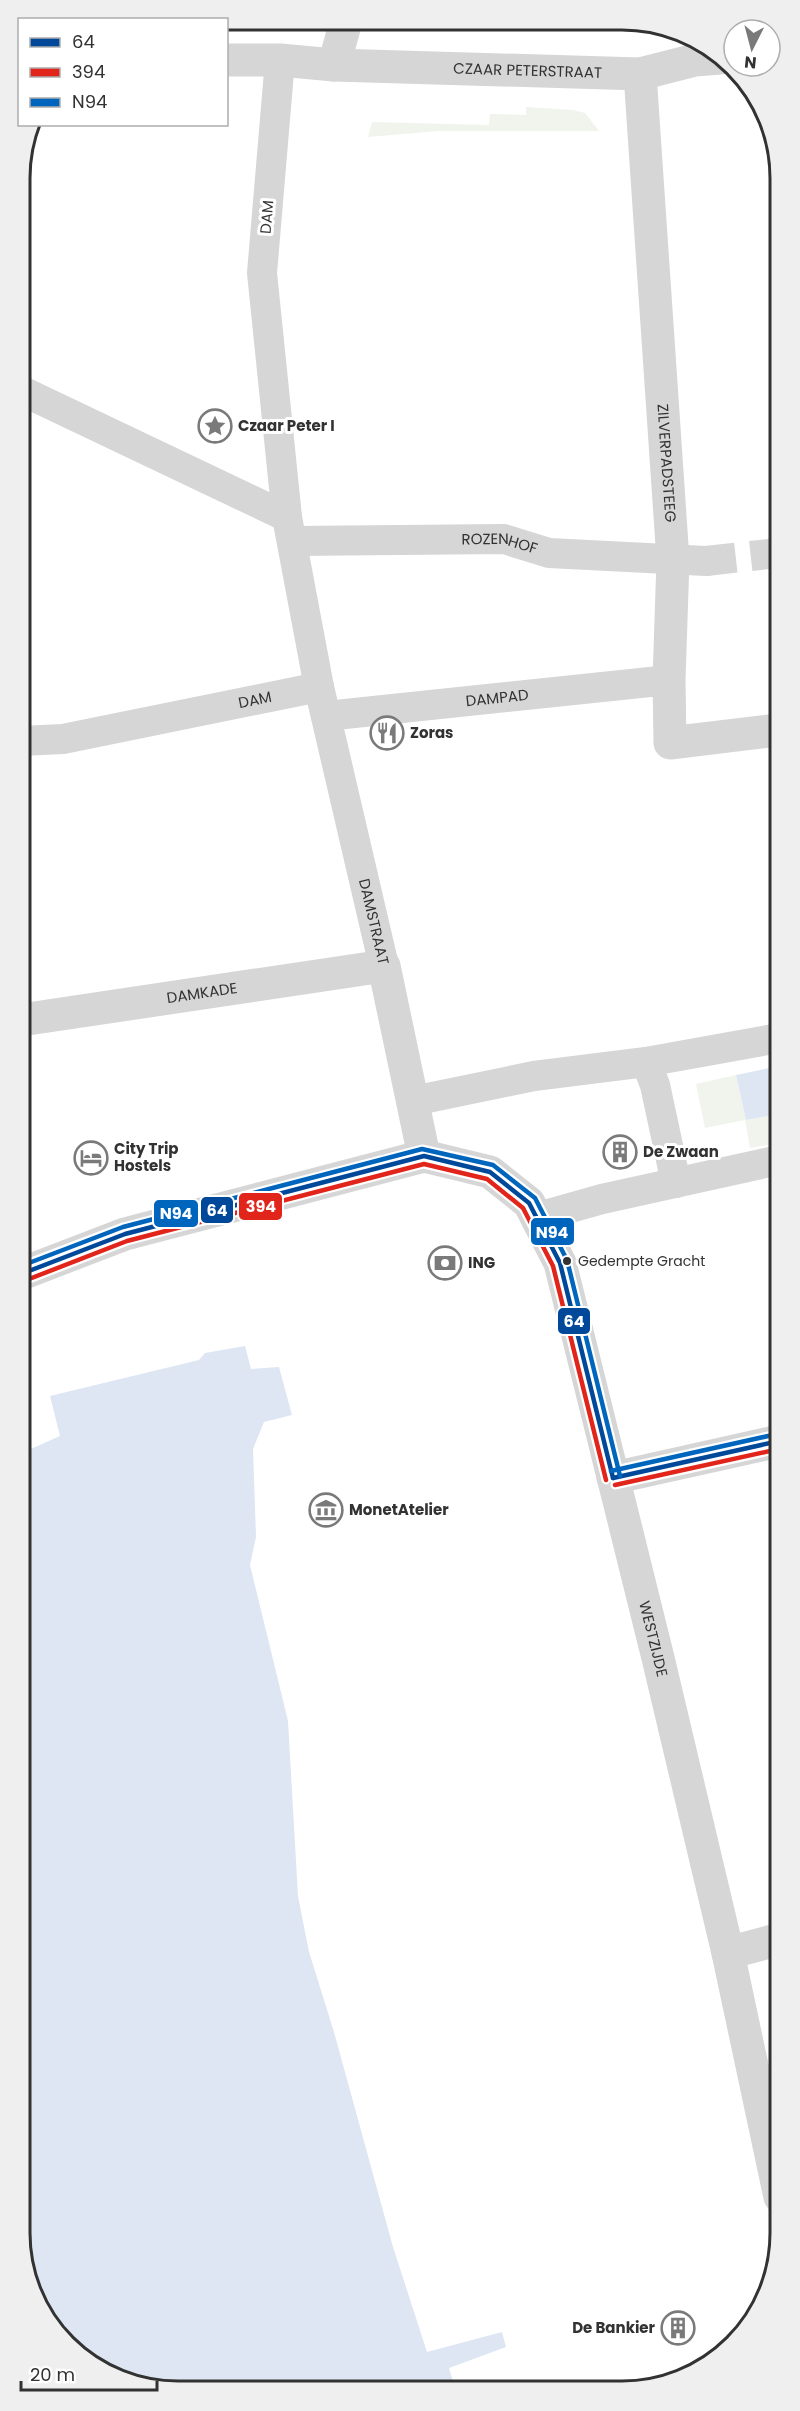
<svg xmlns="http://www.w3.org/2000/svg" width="800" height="2411" font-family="Poppins,sans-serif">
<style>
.green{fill:#f0f4ed}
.water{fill:#dde6f2}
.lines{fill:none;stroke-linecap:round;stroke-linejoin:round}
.pedestrian-tunnel{stroke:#d6d6d6;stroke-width:30;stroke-dasharray:30 15;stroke-linecap:butt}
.pedestrian{stroke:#d6d6d6;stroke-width:30}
.minor{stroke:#d6d6d6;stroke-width:33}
.tertiary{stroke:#d6d6d6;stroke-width:33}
.bus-1-casing{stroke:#fff;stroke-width:9}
.bus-2-casing{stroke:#fff;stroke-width:9}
.bus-3-casing{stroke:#fff;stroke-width:9}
.bus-1{stroke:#004899;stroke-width:4.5}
.bus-2{stroke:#e1251b;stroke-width:4.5}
.bus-3{stroke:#0065bd;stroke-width:4.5}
.bus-dot{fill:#323232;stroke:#fff;stroke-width:2}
.labels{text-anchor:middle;stroke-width:6;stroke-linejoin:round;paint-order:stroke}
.bus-label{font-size:14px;fill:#323232;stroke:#fff;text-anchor:start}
.street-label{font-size:15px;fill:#323232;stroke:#fff}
.poi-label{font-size:15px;font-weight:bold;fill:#323232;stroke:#fff;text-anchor:start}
.rim{fill:none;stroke:#323232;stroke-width:3}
.line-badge{stroke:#fff;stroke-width:2}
.badge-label{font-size:16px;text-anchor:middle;font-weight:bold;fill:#fff}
</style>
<rect width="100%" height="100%" fill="#fff"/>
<g class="green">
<path d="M 526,107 L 573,110 L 585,113 L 599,131 L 438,131 L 368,137 L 372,122 L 489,125 L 490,114 L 526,115 Z"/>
<path d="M 736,1075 L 746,1120 L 779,1114 L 779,1143 L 750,1148 L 745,1120 L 705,1128 L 696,1084 Z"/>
</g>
<g class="water">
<path d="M 779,1066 L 779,1114 L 746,1120 L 736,1075 Z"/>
<path d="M 245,1346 L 251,1369 L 279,1367 L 292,1415 L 264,1422 L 253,1449 L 256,1537 L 250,1565 L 288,1721 L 298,1896 L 309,1952 L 334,2032 L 393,2247 L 427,2352 L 502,2332 L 506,2347 L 449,2368 L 455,2388 L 147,2389 L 66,2345 L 23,2264 L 22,1453 L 60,1436 L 50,1396 L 199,1360 L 205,1353 Z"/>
</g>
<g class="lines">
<path class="pedestrian-tunnel" d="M 706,561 L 778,553"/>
<g class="pedestrian">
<path id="s1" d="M 280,60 L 262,273 L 287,517 L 319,687 L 384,966"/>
<path d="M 20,390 L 287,517"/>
<path id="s2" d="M 293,541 L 504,539 L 549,553 L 706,561"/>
<path id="s3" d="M 326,716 L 669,680"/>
<path id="s4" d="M 21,741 L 63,739 L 319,687"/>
<path d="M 646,1062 L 655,1085 L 676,1183"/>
<path d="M 413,1101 L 534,1076 L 646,1062 L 779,1038"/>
<path d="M 538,1217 L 602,1199 L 779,1160"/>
</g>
<g class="minor">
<path id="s5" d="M 226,60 L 280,60 L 334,65 L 640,74 L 695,60 L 720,58"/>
<path d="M 334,65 L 346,21"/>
<path id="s6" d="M 640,74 L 673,560 L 669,680 L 670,743 L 778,730"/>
<path id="s7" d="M 21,1020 L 384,966 L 424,1156"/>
<path d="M 728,1953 L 780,1939"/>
</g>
<g class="tertiary">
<path id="s8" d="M 21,1274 L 125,1234 L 424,1156 L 490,1172 L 529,1203 L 560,1263 L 658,1658 L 728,1953 L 780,2197"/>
<path d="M 613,1478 L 779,1441"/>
</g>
<g class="bus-1-casing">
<g id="bus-1">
<path d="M 21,1274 L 125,1234 L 424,1156 L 490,1172 L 529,1203 L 560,1263 L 613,1478"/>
<path d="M 613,1478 L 779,1441"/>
</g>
</g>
<g class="bus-2-casing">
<g id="bus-2">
<path d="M 24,1281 L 127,1241 L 424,1164 L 487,1179 L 523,1208 L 553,1266 L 606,1480"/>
<path d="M 615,1485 L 779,1449"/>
</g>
</g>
<g class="bus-3-casing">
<g id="bus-3">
<path d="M 21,1266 L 123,1227 L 422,1149 L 493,1165 L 535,1198 L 567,1260 L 620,1476"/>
<path d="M 611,1471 L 777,1434"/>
</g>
</g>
<use href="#bus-1" class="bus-1"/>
<use href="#bus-2" class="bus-2"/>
<use href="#bus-3" class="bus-3"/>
</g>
<defs>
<g id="sight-ring" transform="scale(1.725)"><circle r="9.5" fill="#fff" stroke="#7a7a7a" stroke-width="1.5"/><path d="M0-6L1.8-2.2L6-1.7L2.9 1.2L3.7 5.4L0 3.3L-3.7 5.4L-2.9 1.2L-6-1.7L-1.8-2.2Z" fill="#7a7a7a"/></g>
<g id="restaurant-ring" transform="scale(1.725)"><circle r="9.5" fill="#fff" stroke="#7a7a7a" stroke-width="1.5"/><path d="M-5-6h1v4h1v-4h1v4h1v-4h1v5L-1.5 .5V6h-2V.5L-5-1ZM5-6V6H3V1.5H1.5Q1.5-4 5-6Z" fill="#7a7a7a"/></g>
<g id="building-ring" transform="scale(1.725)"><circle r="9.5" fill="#fff" stroke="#7a7a7a" stroke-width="1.5"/><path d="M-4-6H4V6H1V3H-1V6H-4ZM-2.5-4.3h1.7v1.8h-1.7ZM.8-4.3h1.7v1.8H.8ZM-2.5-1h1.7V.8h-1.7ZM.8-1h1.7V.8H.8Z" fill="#7a7a7a"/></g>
<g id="hotel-ring" transform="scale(1.725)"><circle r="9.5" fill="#fff" stroke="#7a7a7a" stroke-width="1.5"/><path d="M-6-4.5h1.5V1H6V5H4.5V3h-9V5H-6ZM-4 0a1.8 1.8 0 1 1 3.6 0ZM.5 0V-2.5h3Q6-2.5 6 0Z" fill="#7a7a7a"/></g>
<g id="bank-ring" transform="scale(1.725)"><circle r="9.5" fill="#fff" stroke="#7a7a7a" stroke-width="1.5"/><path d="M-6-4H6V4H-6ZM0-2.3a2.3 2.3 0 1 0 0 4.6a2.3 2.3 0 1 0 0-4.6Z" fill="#7a7a7a"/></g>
<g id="museum-ring" transform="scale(1.725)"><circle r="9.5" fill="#fff" stroke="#7a7a7a" stroke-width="1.5"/><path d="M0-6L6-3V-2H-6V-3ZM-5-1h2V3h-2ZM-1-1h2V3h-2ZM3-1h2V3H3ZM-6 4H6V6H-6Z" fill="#7a7a7a"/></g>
</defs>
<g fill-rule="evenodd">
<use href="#sight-ring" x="215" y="426"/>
<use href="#restaurant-ring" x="387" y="733"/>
<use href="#building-ring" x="620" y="1152"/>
<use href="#hotel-ring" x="91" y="1158"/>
<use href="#bank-ring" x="445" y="1263"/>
<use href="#museum-ring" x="326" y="1510"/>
<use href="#building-ring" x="678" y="2328"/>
</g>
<circle class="bus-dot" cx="567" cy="1261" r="5"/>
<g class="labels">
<g class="bus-label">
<text x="578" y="1266">Gedempte Gracht</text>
</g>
<g class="street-label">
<text dy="5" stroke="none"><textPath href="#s5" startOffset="302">CZAAR PETERSTRAAT</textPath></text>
<text transform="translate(267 217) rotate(-85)" y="5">DAM</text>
<text dy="5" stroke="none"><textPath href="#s6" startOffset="390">ZILVERPADSTEEG</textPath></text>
<text dy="5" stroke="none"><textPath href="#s2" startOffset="207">ROZENHOF</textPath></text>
<text dy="5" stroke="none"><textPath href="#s3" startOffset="172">DAMPAD</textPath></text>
<text dy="5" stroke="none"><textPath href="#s4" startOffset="238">DAM</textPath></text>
<text dy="5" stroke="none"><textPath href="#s1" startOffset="873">DAMSTRAAT</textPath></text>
<text dy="5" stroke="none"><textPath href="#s7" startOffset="183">DAMKADE</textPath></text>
<text dy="5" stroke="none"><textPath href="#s8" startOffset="993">WESTZIJDE</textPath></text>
</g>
<g class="poi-label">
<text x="238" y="431">Czaar Peter I</text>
<text x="410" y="738">Zoras</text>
<text x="114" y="1154">City Trip<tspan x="114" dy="17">Hostels</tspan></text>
<text x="643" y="1157">De Zwaan</text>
<text x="468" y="1268">ING</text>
<text x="349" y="1515">MonetAtelier</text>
<text x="655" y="2333" text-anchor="end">De Bankier</text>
</g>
</g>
<path d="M0 0H800V2411H0ZM178 30H622A148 148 0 0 1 770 178V2233A148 148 0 0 1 622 2381H178A148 148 0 0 1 30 2233V178A148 148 0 0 1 178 30Z" fill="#efefef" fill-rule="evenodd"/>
<path class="rim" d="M178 30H622A148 148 0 0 1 770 178V2233A148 148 0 0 1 622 2381H178A148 148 0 0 1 30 2233V178A148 148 0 0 1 178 30Z"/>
<g class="line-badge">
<rect x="238" y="1192" width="45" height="29" rx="6" fill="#e1251b"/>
<rect x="200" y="1196" width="34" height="28" rx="6" fill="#004899"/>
<rect x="153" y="1199" width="46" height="29" rx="6" fill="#0065bd"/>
<rect x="530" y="1217" width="45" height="29" rx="6" fill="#0065bd"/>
<rect x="557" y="1307" width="34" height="28" rx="6" fill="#004899"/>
</g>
<g class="badge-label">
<text x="261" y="1212">394</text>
<text x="217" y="1216">64</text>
<text x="176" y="1219">N94</text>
<text x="552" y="1238">N94</text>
<text x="574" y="1327">64</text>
</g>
<rect x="18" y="18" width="210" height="108" fill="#ffffff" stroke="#adadad" stroke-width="1.5"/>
<rect x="30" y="38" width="30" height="9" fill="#004899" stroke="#adadad" stroke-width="1.5"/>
<text x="72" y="48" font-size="18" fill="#323232">64</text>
<rect x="30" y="68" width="30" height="9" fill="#e1251b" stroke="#adadad" stroke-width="1.5"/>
<text x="72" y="78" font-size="18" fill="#323232">394</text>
<rect x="30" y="98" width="30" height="9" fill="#0065bd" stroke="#adadad" stroke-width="1.5"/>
<text x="72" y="108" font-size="18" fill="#323232">N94</text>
<g transform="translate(752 48) rotate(186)"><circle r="28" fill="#ffffff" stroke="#adadad" stroke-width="1.5"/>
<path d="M0-4.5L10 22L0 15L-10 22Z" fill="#7a7a7a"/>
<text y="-9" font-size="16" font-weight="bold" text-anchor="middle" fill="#323232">N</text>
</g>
<path d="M21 2381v9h136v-9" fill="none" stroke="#323232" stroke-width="3"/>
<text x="30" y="2381" font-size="18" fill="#323232" stroke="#ffffff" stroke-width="4.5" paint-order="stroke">20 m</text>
</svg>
